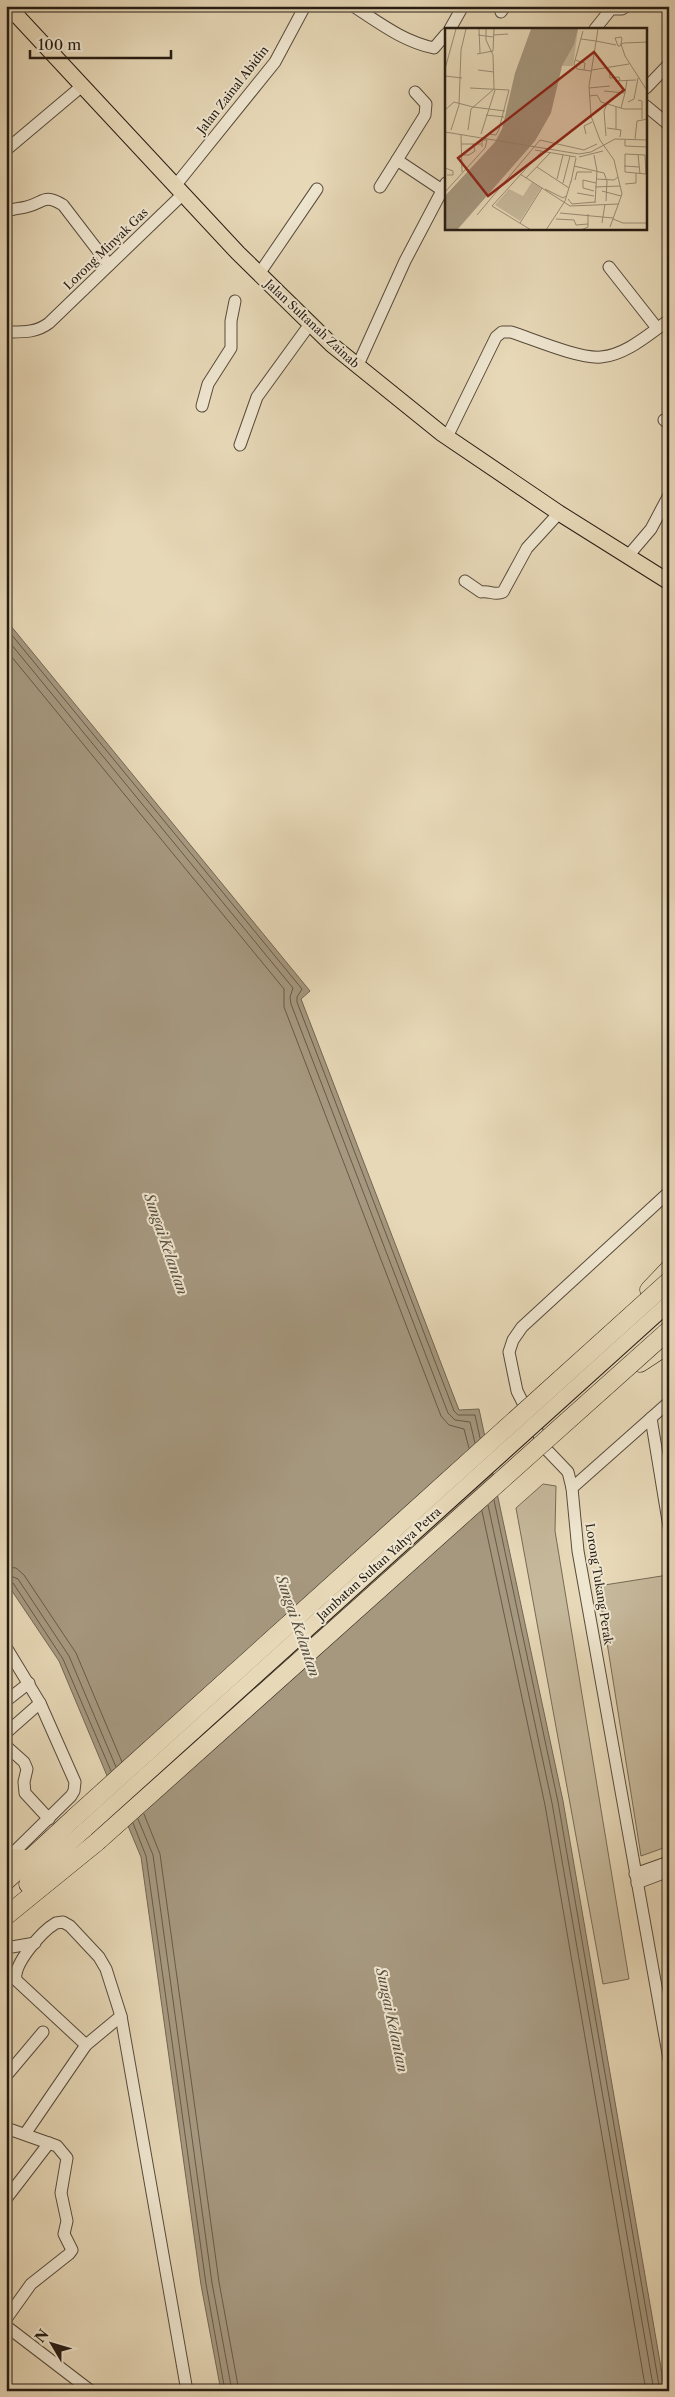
<svg xmlns="http://www.w3.org/2000/svg" width="675" height="2397" font-family="'Libre Caslon Text',serif">
<style>
.grass{fill:#c6b89b;stroke:#766a57}
.water{fill:#a6987f;stroke:#736654}
.lines{fill:none;stroke-linecap:round;stroke-linejoin:round}
.shore{stroke:#665a49;stroke-width:1}
.minor-casing{stroke:#574b3c;stroke-width:13}
.major-casing{stroke:#271c13;stroke-width:17}
.highway-casing{stroke:#271c13;stroke-width:19}
.minor{stroke:#efe6d0;stroke-width:11}
.major{stroke:#e7d8b7;stroke-width:15}
.highway{stroke:#e7d8b7;stroke-width:18}
.major-bridge-casing{stroke:#271c13;stroke-width:17;stroke-linecap:butt}
.highway-bridge-casing{stroke:#271c13;stroke-width:19;stroke-linecap:butt}
.major-bridge{stroke:#e7d8b7;stroke-width:15}
.highway-bridge{stroke:#e7d8b7;stroke-width:18}
.labels{text-anchor:middle;stroke-width:4;stroke-linejoin:round;paint-order:stroke}
.street-label{font-size:12px;fill:#271c13;stroke:#efe6d0}
.water-label{font-size:14px;font-style:italic;fill:#5a4e3e;stroke:#efe6d0}
.inset-road{fill:none;stroke:#9a8d75;stroke-width:1}
.view{fill:#8f2418;fill-opacity:0.15;stroke:#8f2418;stroke-width:2.5}
.inset-edge{fill:none;stroke:#271c13;stroke-width:2.5}
</style>
<rect width="100%" height="100%" fill="#e7d8b7"/>
<filter id="stains"><feTurbulence type="fractalNoise" baseFrequency=".004" numOctaves="4"/><feColorMatrix values="0 0 0 0 .2 0 0 0 0 .09 0 0 0 0 .02 0 0 0 .5 -.17"/></filter>
<radialGradient id="worn" r=".72"><stop offset=".6" stop-color="#630" stop-opacity="0"/><stop offset="1" stop-color="#630" stop-opacity=".3"/></radialGradient>
<g class="grass">
<path d="M 543,1484 L 556,1486 L 555,1531 L 629,1979 L 603,1984 L 516,1508 Z"/>
<path d="M 668,1575 L 669,1846 L 641,1856 L 598,1586 Z"/>
</g>
<path class="water" d="M 6,620 L 310,991 L 301,999 L 459,1410 L 479,1409 L 563,1801 L 665,2391 L 221,2391 L 201,2285 L 141,1857 L 59,1661 L 6,1582 Z"/>
<g class="lines">
<g class="shore">
<path d="M 6,628 L 302,989 L 297,997 L 297,1002 L 454,1411 L 458,1415 L 475,1415 L 480,1438"/>
<path d="M 6,638 L 293,988 L 290,997 L 291,1004 L 448,1413 L 455,1420 L 470,1422 L 475,1443"/>
<path d="M 6,650 L 284,989 L 284,1007 L 441,1416 L 449,1425 L 464,1429 L 469,1448"/>
<path d="M 494,1500 L 558,1802 L 660,2391"/>
<path d="M 488,1505 L 552,1803 L 654,2391"/>
<path d="M 482,1511 L 545,1805 L 646,2391"/>
<path d="M 6,1567 L 16,1568 L 24,1575 L 76,1653 L 122,1762"/>
<path d="M 6,1574 L 18,1579 L 69,1656 L 116,1767"/>
<path d="M 6,1580 L 13,1583 L 63,1659 L 111,1771"/>
<path d="M 144,1814 L 160,1854 L 219,2282 L 239,2391"/>
<path d="M 138,1819 L 153,1855 L 212,2283 L 232,2391"/>
<path d="M 133,1823 L 146,1856 L 206,2284 L 225,2391"/>
</g>
<g class="minor-casing">
<g id="minor">
<path d="M 353,6 C 380,23 402,41 434,48 L 446,34"/>
<path d="M 501,12 L 505,6"/>
<path d="M 450,29 L 463,6"/>
<path d="M 595,29 L 611,9 L 622,9 L 627,6"/>
<path d="M 646,88 L 669,64"/>
<path d="M 415,92 L 426,104 L 425,115 L 397,160 L 442,190"/>
<path d="M 646,106 L 669,125"/>
<path d="M 6,150 L 82,86"/>
<path d="M 175,186 L 275,62 L 305,6"/>
<path d="M 380,187 L 397,160"/>
<path d="M 6,212 C 13,208 18,209 26,207 C 44,203 43,193 63,205 L 109,265"/>
<path d="M 609,267 L 657,328"/>
<path d="M 259,274 L 317,189"/>
<path d="M 6,332 C 22,332 36,333 49,323 L 183,194"/>
<path d="M 357,367 L 405,261 L 446,183"/>
<path d="M 202,406 L 208,384 L 231,348 L 231,321 L 235,301"/>
<path d="M 664,420 L 669,424"/>
<path d="M 447,437 L 496,337 L 502,332 L 511,332 C 533,339 579,359 601,357 C 626,355 649,334 669,320"/>
<path d="M 240,445 L 257,397 L 310,324"/>
<path d="M 628,556 L 651,529 L 669,495"/>
<path d="M 465,581 L 481,592 C 489,590 495,596 503,592 L 527,548 L 559,513"/>
<path d="M 669,1192 L 522,1327 L 513,1340 L 509,1352 L 517,1391 L 546,1449 L 568,1472 L 572,1488 L 578,1551 L 669,2059"/>
<path d="M 651,1418 L 669,1527"/>
<path d="M 572,1488 L 669,1402"/>
<path d="M 6,1647 L 40,1703 L 75,1782 L 74,1791 L 71,1796 L 6,1860"/>
<path d="M 6,1701 L 29,1683"/>
<path d="M 6,1733 L 40,1703"/>
<path d="M 6,1746 L 24,1762 L 27,1769 L 24,1782 L 25,1793 L 49,1819"/>
<path d="M 635,1874 L 669,1862"/>
<path d="M 637,1883 L 669,1871"/>
<path d="M 6,1948 L 35,1943"/>
<path d="M 86,2045 L 16,1980 C 13,1964 42,1931 56,1923 L 63,1922 L 70,1926 L 99,1957 L 106,1969 L 121,2016 L 187,2391"/>
<path d="M 6,2076 L 43,2032"/>
<path d="M 6,2128 L 57,2146 L 67,2158 L 61,2193 L 67,2221 L 64,2234 L 72,2250 L 69,2254 L 31,2284 L 6,2319"/>
<path d="M 25,2134 L 86,2045 L 121,2016"/>
<path d="M 6,2199 L 49,2143"/>
<path d="M 6,2326 L 91,2391"/>
</g>
</g>
<g class="major-casing">
<g id="major">
<path d="M 8,6 L 238,253 L 332,345 L 441,433 L 559,513 L 669,582"/>
<path d="M 67,1846 L 86,1829"/>
</g>
</g>
<g class="highway-casing">
<g id="highway">
<path d="M 649,1290 L 669,1269"/>
<path d="M 640,1363 L 669,1344"/>
<path d="M 6,1861 L 13,1858 L 29,1859"/>
<path d="M 6,1881 L 75,1817"/>
<path d="M 28,1884 L 67,1846"/>
<path d="M 6,1916 L 97,1842"/>
</g>
</g>
<use href="#minor" class="minor"/>
<use href="#major" class="major"/>
<use href="#highway" class="highway"/>
<g class="major-bridge-casing">
<path id="major-bridge" d="M 86,1829 L 669,1303"/>
</g>
<g class="highway-bridge-casing">
<g id="highway-bridge">
<path d="M 75,1817 L 669,1281"/>
<path d="M 97,1842 L 669,1330"/>
</g>
</g>
<use href="#major-bridge" class="major-bridge"/>
<use href="#highway-bridge" class="highway-bridge"/>
</g>
<g class="labels">
<g class="street-label">
<text transform="translate(233 90) rotate(-52)" y="4">Jalan Zainal Abidin</text>
<text transform="translate(106 249) rotate(-44)" y="4">Lorong Minyak Gas</text>
<text transform="translate(312 324) rotate(43)" y="4">Jalan Sultanah Zainab</text>
<text transform="translate(379 1564) rotate(-42)" y="4">Jambatan Sultan Yahya Petra</text>
<text transform="translate(599 1584) rotate(81)" y="4">Lorong Tukang Perak</text>
</g>
<g class="water-label">
<text transform="translate(166 1244) rotate(71)" y="5">Sungai Kelantan</text>
<text transform="translate(298 1626) rotate(71)" y="5">Sungai Kelantan</text>
<text transform="translate(392 2020) rotate(78)" y="5">Sungai Kelantan</text>
</g>
</g>
<g transform="translate(445 28)">
<rect width="202" height="202" fill="#e7d8b7"/>
<path d="M 87,154 L 96,160 L 75,193 L 50,177 L 64,161 L 78,168 Z" fill="#c6b89b"/>
<path d="M 133,1 L 128,38 L 117,38 L 129,17 Z" fill="#c6b89b"/>
<path d="M 86,1 L 133,1 L 129,17 L 117,38 L 106,85 L 90,113 L 12,202 L 0,202 L 0,168 L 50,114 L 57,101 L 70,45 Z" fill="#a6987f"/>
<path class="inset-road" d="M 34,1 L 35,25M 153,1 L 144,58 L 146,88 L 155,112 L 169,132 L 177,166 L 165,199M 138,3 L 129,36 L 132,41 L 146,43M 33,7 L 48,9M 48,7 L 63,6M 136,11 L 151,13M 151,13 L 171,17M 203,14 L 179,15 L 176,16 L 175,18 L 173,18 L 170,10 L 176,9 L 177,11 L 176,16 L 180,28 L 203,64M 32,26 L 48,23 L 49,1M 130,32 L 140,35 L 139,42M 0,41 L 11,1M 164,41 L 165,50 L 174,49 L 175,52M 33,42 L 49,44M 147,42 L 184,36M 0,48 L 17,50M 170,53 L 191,52M 25,60 L 64,62 L 54,101 L 51,107 L 44,106M 144,60 L 165,58M 159,63 L 180,65 L 182,52M 144,68 L 152,67 L 156,74 L 179,81 L 197,81M 193,72 L 197,73 L 197,91M 183,74 L 189,71 L 193,50M 28,79 L 60,83M 176,80 L 180,65M 0,82 L 9,74 L 28,79M 41,87 L 59,89M 162,100 L 176,102 L 175,109M 171,101 L 171,79M 6,102 L 14,77 L 16,22 L 21,1M 23,102 L 26,81 L 49,61 L 48,27 L 41,12 L 41,1M 0,104 L 134,126 L 146,124 L 170,111 L 203,112M 36,106 L 50,62M 141,106 L 139,98 L 147,94M 16,107 L 17,144M 161,108 L 159,83 L 162,76M 190,111 L 192,93 L 203,91M 180,112 L 180,118 L 203,119M 16,116 L 36,116M 90,122 L 131,129M 180,126 L 200,127 L 201,146 L 180,144 ZM 193,126 L 195,146M 17,127 L 24,127 L 30,123 L 28,116M 149,127 L 152,143 L 150,175M 134,129 L 158,123M 129,138 L 159,145 L 162,153 L 161,173M 179,138 L 194,139M 92,139 L 124,160M 0,140 L 8,143 L 8,147 L 2,147M 75,146 L 125,178 L 174,176M 81,150 L 105,125M 112,151 L 118,127M 151,151 L 169,152 L 173,149M 130,152 L 132,144 L 147,144M 126,154 L 131,130M 118,155 L 125,128M 180,156 L 191,155 L 191,145M 150,159 L 175,158M 100,161 L 118,170 L 121,168M 149,163 L 138,160 L 138,152 L 151,155M 157,163 L 176,168M 0,164 L 40,120 L 42,112 L 37,112 L 37,119M 132,165 L 149,168M 123,171 L 127,176 L 150,174M 115,185 L 168,190M 32,187 L 95,112 L 139,122 L 152,116M 111,191 L 129,192 L 131,197 L 143,196M 168,191 L 178,195 L 203,195M 75,195 L 97,160M 157,195 L 160,176M 86,202 L 47,178 L 97,123M 101,202 L 120,173 L 126,153M 136,202 L 143,199 L 143,186"/>
<path class="view" d="M 149,24 L 179,62 L 43,168 L 13,130 Z"/>
<rect width="202" height="202" class="inset-edge"/>
</g>
<rect width="675" height="2397" fill="none" stroke="#e7d8b7" stroke-width="25"/>
<rect x="8" y="8" width="660" height="2382" fill="none" stroke="#271c13" stroke-width="2.5"/>
<rect x="12" y="12" width="650" height="2372" fill="none" stroke="#271c13"/>
<g transform="translate(52 2344) rotate(308)" stroke="#efe6d0" stroke-width="4" paint-order="stroke">
<path d="M0-4L9 19L0 12L-9 19Z" fill="#271c13"/>
<text y="-8" font-size="14" font-weight="bold" text-anchor="middle" fill="#271c13">N</text>
</g>
<path d="M30 50v8h141v-8" fill="none" stroke="#271c13" stroke-width="2.5"/>
<text x="38" y="50" font-size="15" fill="#271c13" stroke="#efe6d0" stroke-width="4" paint-order="stroke">100 m</text>
<rect width="100%" height="100%" filter="url(#stains)"/>
<rect width="100%" height="100%" fill="url(#worn)"/>
</svg>
